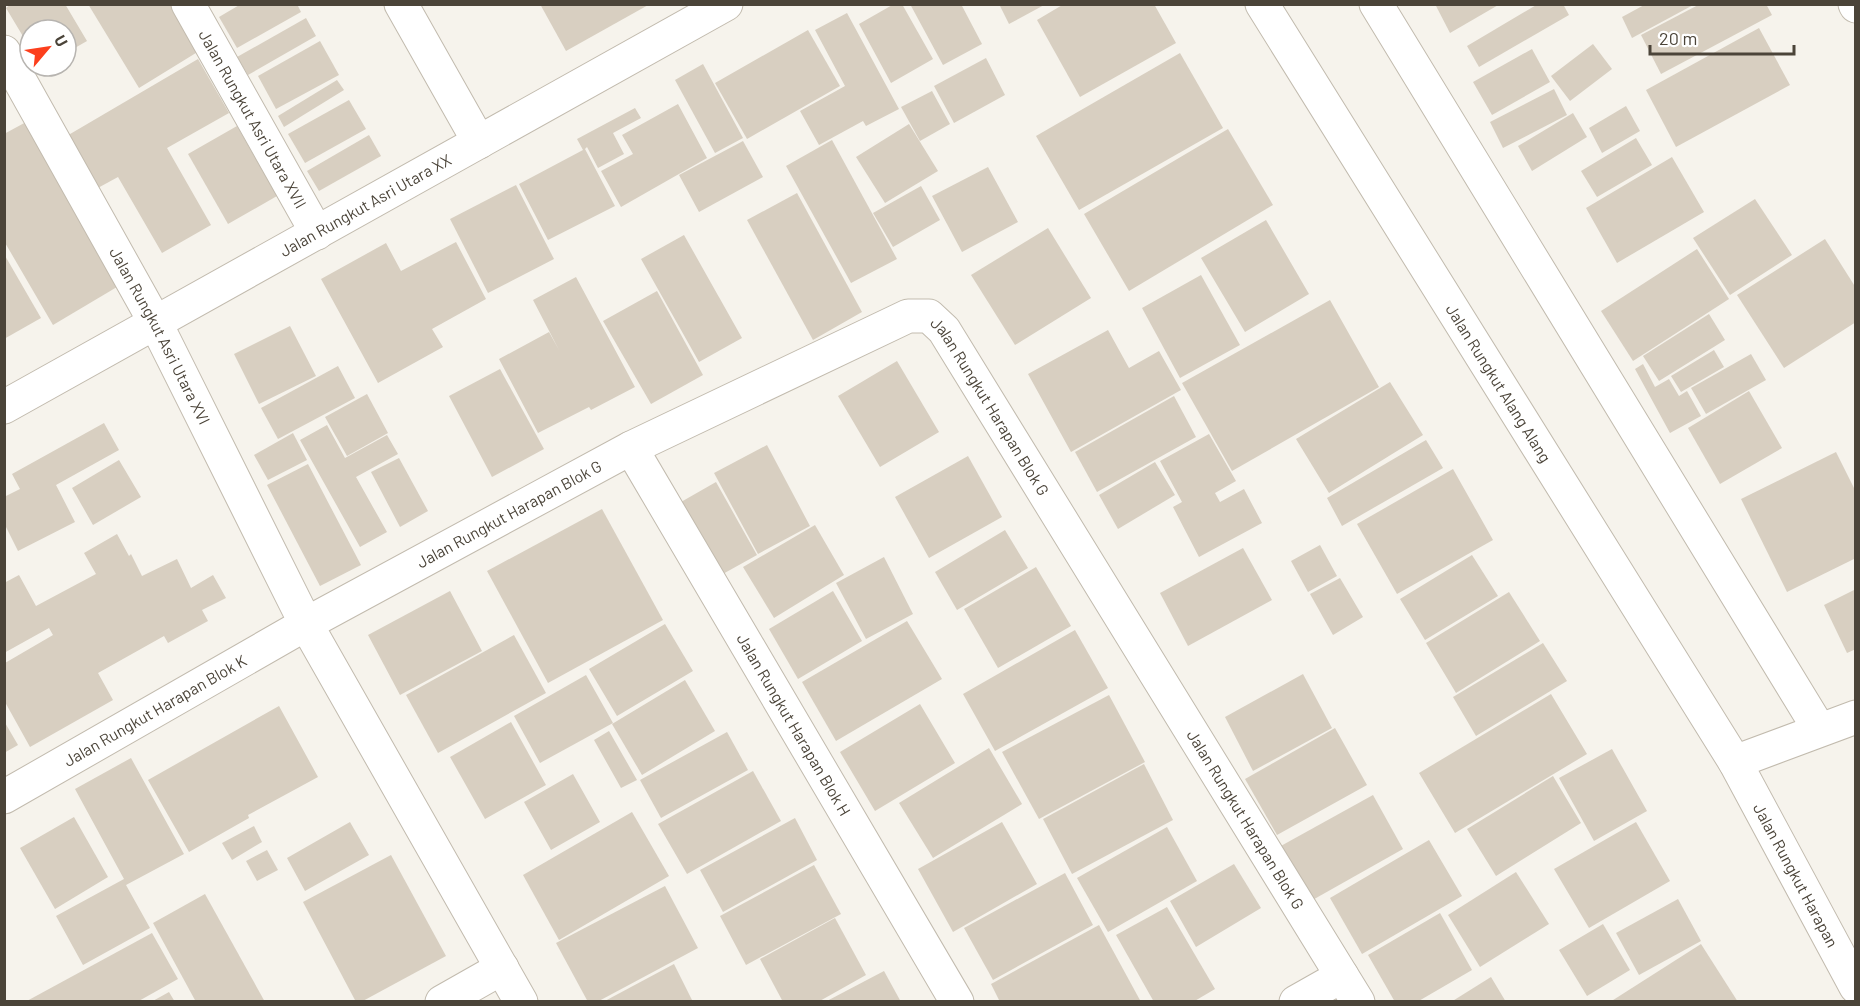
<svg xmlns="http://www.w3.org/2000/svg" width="1860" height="1006" font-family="Barlow,sans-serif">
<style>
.building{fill:#d8cfc1}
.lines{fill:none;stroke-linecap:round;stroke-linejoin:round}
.minor-casing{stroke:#c2bbae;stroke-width:35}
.minor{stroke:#fff;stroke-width:33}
.labels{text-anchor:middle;stroke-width:4.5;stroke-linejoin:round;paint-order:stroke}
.street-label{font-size:16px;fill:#4b4439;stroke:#fff}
</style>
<rect width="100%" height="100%" fill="#f6f3ec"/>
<g class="building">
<path d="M 11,4 L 65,4 L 87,41 L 66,53 L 66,30 L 30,30 L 30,48 L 6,8 Z"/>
<path d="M 88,4 L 177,4 L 204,48 L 139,88 Z"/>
<path d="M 241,4 L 297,4 L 301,12 L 237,48 L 219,17 Z"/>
<path d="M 540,4 L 650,4 L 566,51 Z"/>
<path d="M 894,4 L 902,4 L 933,59 L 891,83 L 859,24 Z"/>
<path d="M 910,4 L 961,4 L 982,44 L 943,65 Z"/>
<path d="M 999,4 L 1046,4 L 1009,24 Z"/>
<path d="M 1064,4 L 1154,4 L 1176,43 L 1080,97 L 1037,20 Z"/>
<path d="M 1435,4 L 1500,4 L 1450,33 Z"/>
<path d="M 1538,4 L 1563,4 L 1569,15 L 1479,67 L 1467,46 Z"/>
<path d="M 1646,4 L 1695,4 L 1632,38 L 1622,17 Z"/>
<path d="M 1700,4 L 1766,4 L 1772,15 L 1661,74 L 1641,35 Z"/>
<path d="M 847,13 L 899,109 L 866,126 L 863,121 L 819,145 L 800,111 L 845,86 L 815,30 Z"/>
<path d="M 306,18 L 316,36 L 248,75 L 237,57 Z"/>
<path d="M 1759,28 L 1790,85 L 1676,147 L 1646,90 Z"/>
<path d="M 808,30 L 840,86 L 747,139 L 715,83 Z"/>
<path d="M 320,41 L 339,75 L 276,109 L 258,76 Z"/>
<path d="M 1593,44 L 1612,69 L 1570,101 L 1551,76 Z"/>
<path d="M 1532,49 L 1550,82 L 1492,115 L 1473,82 Z"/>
<path d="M 1180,53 L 1223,128 L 1079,210 L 1036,136 Z"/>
<path d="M 986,58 L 1005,95 L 954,123 L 934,86 Z"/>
<path d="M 198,59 L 229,113 L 167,148 L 211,225 L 162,253 L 118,177 L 96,189 L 65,137 Z"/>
<path d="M 703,64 L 743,138 L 715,153 L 675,80 Z"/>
<path d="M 337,80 L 344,90 L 284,127 L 278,116 Z"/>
<path d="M 1554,89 L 1567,115 L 1503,148 L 1490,122 Z"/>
<path d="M 932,91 L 950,124 L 920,141 L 901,107 Z"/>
<path d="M 349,100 L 366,129 L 305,163 L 288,134 Z"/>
<path d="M 678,104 L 707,158 L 621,207 L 601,171 L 633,154 L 622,135 Z"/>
<path d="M 1626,106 L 1640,131 L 1602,153 L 1589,128 Z"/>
<path d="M 635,108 L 641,118 L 613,133 L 624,154 L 598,168 L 587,147 L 585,149 L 615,206 L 548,240 L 519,184 L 583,150 L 577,139 Z"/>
<path d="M 1573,113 L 1587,137 L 1532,171 L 1518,146 Z"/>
<path d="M 28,121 L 122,284 L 53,325 L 4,241 L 4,134 Z"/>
<path d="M 909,124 L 938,171 L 885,203 L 856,157 Z"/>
<path d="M 237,126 L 277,196 L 228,224 L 188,154 Z"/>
<path d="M 1228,129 L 1273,205 L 1129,291 L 1084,214 Z"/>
<path d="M 369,135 L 381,156 L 319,191 L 307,171 Z"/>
<path d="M 1636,138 L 1652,165 L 1597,197 L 1581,171 Z"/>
<path d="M 832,140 L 897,259 L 851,283 L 786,166 Z"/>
<path d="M 743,141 L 763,177 L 699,212 L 679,175 Z"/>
<path d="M 1672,157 L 1704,212 L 1617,263 L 1586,208 Z"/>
<path d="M 988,167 L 1018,222 L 962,252 L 932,196 Z"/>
<path d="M 516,185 L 554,259 L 488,293 L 450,219 Z"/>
<path d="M 921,186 L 940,220 L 893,247 L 873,213 Z"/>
<path d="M 797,193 L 862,312 L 813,340 L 747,220 Z"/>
<path d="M 1755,199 L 1792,255 L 1730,295 L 1693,238 Z"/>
<path d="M 1266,220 L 1309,294 L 1245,332 L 1201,258 Z"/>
<path d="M 1048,228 L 1091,298 L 1015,345 L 971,275 Z"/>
<path d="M 684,235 L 742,338 L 699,362 L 641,259 Z"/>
<path d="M 1825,239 L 1856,288 L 1856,322 L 1784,368 L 1737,295 Z"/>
<path d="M 456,242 L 486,299 L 432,329 L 443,347 L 378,383 L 321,279 L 386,243 L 401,271 Z"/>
<path d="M 1697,249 L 1729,299 L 1633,361 L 1601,311 Z"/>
<path d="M 4,254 L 41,318 L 4,339 Z"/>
<path d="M 1201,275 L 1240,345 L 1180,378 L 1142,308 Z"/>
<path d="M 576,277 L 635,387 L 591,410 L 589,407 L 538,433 L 499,359 L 549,332 L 559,350 L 533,300 Z"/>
<path d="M 657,291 L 703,375 L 651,404 L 603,321 Z"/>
<path d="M 1330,300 L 1379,387 L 1232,471 L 1182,383 Z"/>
<path d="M 1709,314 L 1725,340 L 1659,381 L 1643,356 Z"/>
<path d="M 290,326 L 316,376 L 259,404 L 234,354 Z"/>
<path d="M 1108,330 L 1129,368 L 1159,351 L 1181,390 L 1071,452 L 1028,374 Z"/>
<path d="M 1714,350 L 1724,367 L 1681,392 L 1671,376 Z"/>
<path d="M 1751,354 L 1766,380 L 1706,414 L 1691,388 Z"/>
<path d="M 897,361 L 939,432 L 880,467 L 838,396 Z"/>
<path d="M 1643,364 L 1655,387 L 1669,379 L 1679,396 L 1687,391 L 1701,416 L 1670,433 L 1635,369 Z"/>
<path d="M 338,366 L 355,398 L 278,439 L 261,408 Z"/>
<path d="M 500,369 L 544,449 L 492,477 L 449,396 Z"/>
<path d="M 1390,382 L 1423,435 L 1329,493 L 1296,439 Z"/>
<path d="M 1749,391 L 1782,448 L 1720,484 L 1688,428 Z"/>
<path d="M 367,394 L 388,433 L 347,456 L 325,417 Z"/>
<path d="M 1174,396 L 1196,437 L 1097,492 L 1075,452 Z"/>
<path d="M 104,423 L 119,450 L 56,485 L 75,522 L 18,551 L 4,523 L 4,497 L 20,489 L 12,474 Z"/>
<path d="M 327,425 L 345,458 L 387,435 L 398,454 L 356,477 L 387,532 L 360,547 L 300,440 Z"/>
<path d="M 293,433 L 307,460 L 268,480 L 254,455 Z"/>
<path d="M 1209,434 L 1236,481 L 1215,493 L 1220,502 L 1244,489 L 1262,523 L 1199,557 L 1173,507 L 1182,502 L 1160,461 Z"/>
<path d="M 1426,440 L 1443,468 L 1342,526 L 1327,498 Z"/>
<path d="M 767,445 L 810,526 L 758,554 L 714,473 Z"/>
<path d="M 1836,452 L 1856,492 L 1856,558 L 1787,592 L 1741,499 Z"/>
<path d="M 968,456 L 1002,517 L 929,558 L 895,497 Z"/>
<path d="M 399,458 L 428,511 L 400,527 L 371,472 Z"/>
<path d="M 119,460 L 141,497 L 93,525 L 72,488 Z"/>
<path d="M 1155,462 L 1175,495 L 1118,529 L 1099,495 Z"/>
<path d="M 308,464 L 361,565 L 320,586 L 267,485 Z"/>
<path d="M 1453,469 L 1493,540 L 1397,594 L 1357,524 Z"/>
<path d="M 716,482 L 757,555 L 721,575 L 681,502 Z"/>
<path d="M 602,509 L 663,620 L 548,683 L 487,571 Z"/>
<path d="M 815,525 L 844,575 L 774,618 L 743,567 Z"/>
<path d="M 1005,530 L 1028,568 L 957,610 L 935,572 Z"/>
<path d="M 117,534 L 129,556 L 131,554 L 142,576 L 177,559 L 191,588 L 213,575 L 226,598 L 202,610 L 208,621 L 168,643 L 164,636 L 98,673 L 113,700 L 30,747 L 5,702 L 5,663 L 53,635 L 49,628 L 4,653 L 4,583 L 19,575 L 36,606 L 96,574 L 84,553 Z"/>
<path d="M 1320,545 L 1337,576 L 1308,592 L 1291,561 Z"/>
<path d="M 1243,548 L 1272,600 L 1188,646 L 1160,593 Z"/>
<path d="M 1472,555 L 1498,596 L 1425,640 L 1400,599 Z"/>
<path d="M 884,557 L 913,614 L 866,639 L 836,583 Z"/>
<path d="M 1036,567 L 1071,626 L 998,668 L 964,609 Z"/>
<path d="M 1340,578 L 1363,617 L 1333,635 L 1310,594 Z"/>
<path d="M 1856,589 L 1856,649 L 1847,653 L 1824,605 Z"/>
<path d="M 450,591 L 482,651 L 400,695 L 368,635 Z"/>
<path d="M 833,591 L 862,641 L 798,679 L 769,629 Z"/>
<path d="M 1509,592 L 1540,641 L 1456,693 L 1426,643 Z"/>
<path d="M 907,621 L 942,679 L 836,741 L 802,682 Z"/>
<path d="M 665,624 L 693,671 L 617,716 L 589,669 Z"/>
<path d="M 1075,630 L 1108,688 L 995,751 L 963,694 Z"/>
<path d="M 514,635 L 546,693 L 438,753 L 406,695 Z"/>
<path d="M 1543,643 L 1567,681 L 1476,736 L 1453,697 Z"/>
<path d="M 1303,674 L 1332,728 L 1253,771 L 1225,717 Z"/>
<path d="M 586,675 L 613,723 L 540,763 L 514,716 Z"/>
<path d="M 685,680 L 715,731 L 642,775 L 612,724 Z"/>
<path d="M 1551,694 L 1587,754 L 1455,833 L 1419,773 Z"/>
<path d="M 1109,695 L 1145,762 L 1039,819 L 1002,752 Z"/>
<path d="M 920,704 L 955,763 L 875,811 L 840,752 Z"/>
<path d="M 279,706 L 318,777 L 248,815 L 249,818 L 189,852 L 148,780 Z"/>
<path d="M 4,721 L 18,745 L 4,753 Z"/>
<path d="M 511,722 L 546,785 L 485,819 L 450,757 Z"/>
<path d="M 1335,728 L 1367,785 L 1277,835 L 1245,779 Z"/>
<path d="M 609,731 L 637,780 L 621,788 L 594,740 Z"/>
<path d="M 727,732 L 748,770 L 661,818 L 640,780 Z"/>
<path d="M 989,748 L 1022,804 L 933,858 L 899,803 Z"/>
<path d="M 1612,749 L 1647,811 L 1594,841 L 1559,778 Z"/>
<path d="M 131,758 L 184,854 L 126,885 L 150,928 L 83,965 L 56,916 L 124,879 L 75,789 Z"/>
<path d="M 1144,764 L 1173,820 L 1072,874 L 1043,819 Z"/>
<path d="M 753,771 L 781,821 L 687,874 L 658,824 Z"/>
<path d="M 573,774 L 600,822 L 551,850 L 524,802 Z"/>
<path d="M 1553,776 L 1581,823 L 1496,876 L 1467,829 Z"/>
<path d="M 1373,795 L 1403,849 L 1309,902 L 1279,847 Z"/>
<path d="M 632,812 L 669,876 L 559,940 L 523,875 Z"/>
<path d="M 74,817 L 108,877 L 55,909 L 20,848 Z"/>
<path d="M 795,818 L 817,860 L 723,912 L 700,870 Z"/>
<path d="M 350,822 L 369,855 L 305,891 L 287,858 Z"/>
<path d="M 1002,822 L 1037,884 L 953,932 L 918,869 Z"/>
<path d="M 1636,822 L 1670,881 L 1589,928 L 1554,869 Z"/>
<path d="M 254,826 L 262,842 L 232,860 L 222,843 Z"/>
<path d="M 1167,827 L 1197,881 L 1108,932 L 1077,878 Z"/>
<path d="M 1429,840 L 1462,896 L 1362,954 L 1330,898 Z"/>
<path d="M 267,850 L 278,870 L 257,881 L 246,861 Z"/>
<path d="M 391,855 L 446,956 L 361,1002 L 356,1002 L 303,902 Z"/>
<path d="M 1234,864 L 1261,908 L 1196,947 L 1170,901 Z"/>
<path d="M 814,865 L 841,914 L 746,965 L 720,916 Z"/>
<path d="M 1516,872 L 1549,924 L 1480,967 L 1448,915 Z"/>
<path d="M 1065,873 L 1093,925 L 993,980 L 964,928 Z"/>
<path d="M 665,886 L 698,948 L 597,1002 L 588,1002 L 556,943 Z"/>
<path d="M 205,894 L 265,1002 L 196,1002 L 153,923 Z"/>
<path d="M 1678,899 L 1701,941 L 1639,975 L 1616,933 Z"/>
<path d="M 1167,907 L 1215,989 L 1193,1002 L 1154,1002 L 1116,935 Z"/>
<path d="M 1440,913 L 1472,970 L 1417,1002 L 1395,1002 L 1368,955 Z"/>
<path d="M 835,918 L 866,975 L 818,1002 L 783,1002 L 760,959 Z"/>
<path d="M 1603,924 L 1630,970 L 1587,996 L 1559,950 Z"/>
<path d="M 1099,925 L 1141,1002 L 1000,1002 L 991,984 Z"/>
<path d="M 152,933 L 178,979 L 137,1002 L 25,1002 Z"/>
<path d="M 1701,944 L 1738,1002 L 1610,1002 Z"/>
<path d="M 674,964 L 693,1002 L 603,1002 Z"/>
<path d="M 884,971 L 901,1002 L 825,1002 Z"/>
<path d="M 1491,977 L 1506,1002 L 1451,1002 Z"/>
<path d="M 169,992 L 175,1002 L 151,1002 Z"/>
</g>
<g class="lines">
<g class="minor-casing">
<g id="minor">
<path id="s1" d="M 188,4 L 317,233"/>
<path d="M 401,4 L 479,142"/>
<path id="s2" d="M 1262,4 L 1735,762 L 1856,987"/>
<path d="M 1376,4 L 1819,729"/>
<path d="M 1855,4 L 1856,6"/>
<path id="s3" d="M 4,52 L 155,322 L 306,624 L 521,1002"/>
<path id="s4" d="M 4,407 L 726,4"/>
<path id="s5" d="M 631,448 L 957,1002"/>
<path d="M 1735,762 L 1856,717"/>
<path id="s6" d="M 4,797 L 306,624 L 631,448 L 908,316 L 929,316 L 944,330 L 1358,1002"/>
<path d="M 442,1002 L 502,968"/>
<path d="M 1296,1002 L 1342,976"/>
</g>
</g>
<use href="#minor" class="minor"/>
</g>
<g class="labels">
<g class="street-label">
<text dy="6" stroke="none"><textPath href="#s1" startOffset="132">Jalan Rungkut Asri Utara XVII</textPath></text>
<text dy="6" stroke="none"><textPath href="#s4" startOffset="414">Jalan Rungkut Asri Utara XX</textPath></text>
<text dy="6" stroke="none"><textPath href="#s3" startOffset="324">Jalan Rungkut Asri Utara XVI</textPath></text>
<text dy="6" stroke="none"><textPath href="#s2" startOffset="447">Jalan Rungkut Alang Alang</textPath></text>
<text dy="6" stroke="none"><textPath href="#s6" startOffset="1155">Jalan Rungkut Harapan Blok G</textPath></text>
<text dy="6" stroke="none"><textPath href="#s6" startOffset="579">Jalan Rungkut Harapan Blok G</textPath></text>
<text dy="6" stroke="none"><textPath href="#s6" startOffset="174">Jalan Rungkut Harapan Blok K</textPath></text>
<text dy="6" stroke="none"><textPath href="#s5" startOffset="321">Jalan Rungkut Harapan Blok H</textPath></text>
<text dy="6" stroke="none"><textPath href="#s6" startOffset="1641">Jalan Rungkut Harapan Blok G</textPath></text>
<text dy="6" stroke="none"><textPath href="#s2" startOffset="1022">Jalan Rungkut Harapan</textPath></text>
</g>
</g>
<rect width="1860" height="1006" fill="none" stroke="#4b4439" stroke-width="12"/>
<g transform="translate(48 48) rotate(61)"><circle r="28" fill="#ffffff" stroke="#b7b4b0" stroke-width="1.5"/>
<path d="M0-4.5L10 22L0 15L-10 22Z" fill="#fc3f1d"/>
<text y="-9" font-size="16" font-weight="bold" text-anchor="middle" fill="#4b4439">U</text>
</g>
<path d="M1650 45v9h144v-9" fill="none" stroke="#4b4439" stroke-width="3"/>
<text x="1659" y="45" font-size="18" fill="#4b4439" stroke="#ffffff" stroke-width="4.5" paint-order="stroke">20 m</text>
</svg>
